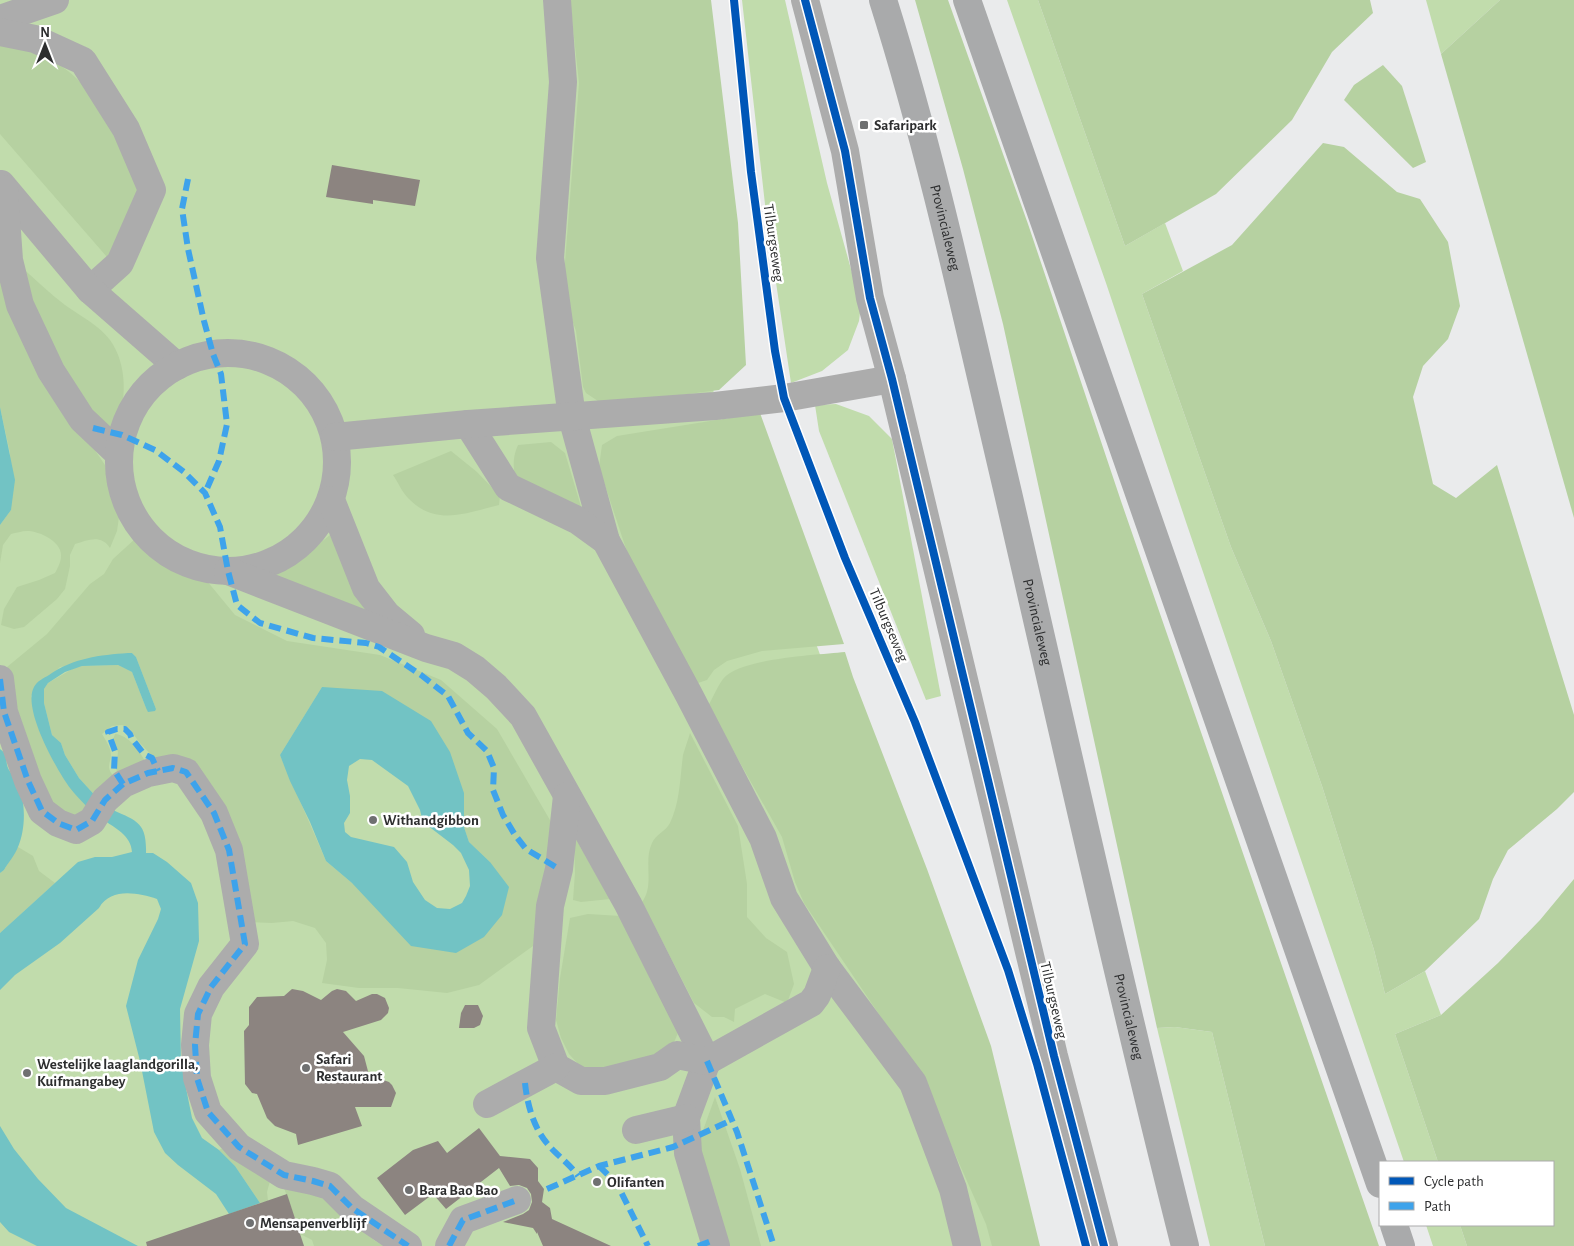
<svg xmlns="http://www.w3.org/2000/svg" width="1574" height="1246" font-family="'Alegreya Sans',sans-serif">
<style>
.green{fill:#c1dcac}
.forest{fill:#b6d1a1;fill-rule:evenodd}
.water{fill:#72c3c4;fill-rule:evenodd}
.building{fill:#8c8480}
.lines{fill:none;stroke-linecap:round;stroke-linejoin:round}
.minor{stroke:#acacac;stroke-width:28}
.highway{stroke:#a9aaab;stroke-width:28}
.quiet{stroke:#3ea3eb;stroke-width:6;stroke-dasharray:12 6;stroke-linecap:butt}
.cycleway-casing{stroke:#fff;stroke-width:11}
.cycleway{stroke:#0057b8;stroke-width:8}
.poi-dot{fill:#6f7071;stroke:#fff;stroke-width:2}
.labels{text-anchor:middle;stroke-width:5;stroke-linejoin:round;paint-order:stroke}
.poi-label{font-size:15px;font-weight:bold;fill:#2d2e2f;stroke:#fff;text-anchor:start}
.street-label{font-size:15px;fill:#2d2e2f;stroke:#fff}
</style>
<rect width="100%" height="100%" fill="#eaebec"/>
<g class="green">
<path d="M 0,0 L 674,0 L 715,406 L 818,649 L 987,1126 L 1026,1246 L 0,1246 Z"/>
<path d="M 742,0 L 785,0 L 827,183 L 861,305 L 859,321 L 848,350 L 822,371 L 791,383 L 767,222 Z"/>
<path d="M 1007,0 L 1038,0 L 1125,246 L 1165,223 L 1183,271 L 1142,294 L 1231,547 L 1271,641 L 1322,786 L 1374,950 L 1385,994 L 1425,971 L 1441,1015 L 1395,1034 L 1438,1162 L 1404,1162 L 1187,525 L 1106,283 Z"/>
<path d="M 1426,0 L 1500,0 L 1441,54 Z"/>
<path d="M 836,404 L 869,416 L 892,439 L 941,696 L 926,700 L 819,431 L 815,405 Z"/>
<path d="M 1175,1027 L 1212,1032 L 1265,1246 L 1210,1246 L 1157,1028 Z"/>
<path d="M 1426,1225 L 1460,1225 L 1467,1246 L 1433,1246 Z"/>
</g>
<g class="forest">
<path d="M 570,0 L 711,0 L 738,223 L 746,365 L 719,390 L 627,402 L 601,403 L 586,393 L 583,387 L 576,331 L 564,297 L 563,288 L 579,83 Z"/>
<path d="M 915,0 L 948,0 L 1028,224 L 1122,504 L 1379,1246 L 1265,1246 L 1212,1032 L 1175,1027 L 1157,1028 L 1003,324 L 963,169 Z"/>
<path d="M 1038,0 L 1370,0 L 1373,13 L 1332,52 L 1292,120 L 1216,194 L 1125,246 Z"/>
<path d="M 1500,0 L 1574,0 L 1574,518 L 1441,54 Z"/>
<path d="M 0,45 C 11,47 23,48 34,52 C 94,74 118,135 142,189 L 115,255 L 107,257 L 0,134 Z"/>
<path d="M 1383,65 L 1402,86 L 1426,162 L 1413,168 L 1344,100 L 1354,85 Z"/>
<path d="M 1323,143 L 1344,147 L 1397,192 L 1420,199 L 1448,242 L 1460,306 L 1448,339 L 1423,366 L 1413,397 L 1433,484 L 1456,498 L 1497,465 L 1574,715 L 1574,792 L 1557,809 L 1508,850 L 1493,879 L 1479,919 L 1425,971 L 1385,994 L 1374,950 L 1322,786 L 1271,641 L 1231,547 L 1142,294 L 1232,245 Z"/>
<path d="M 0,255 L 69,412 L 107,468 L 120,510 L 117,531 L 110,548 C 101,534 88,540 75,544 L 70,555 L 70,566 L 65,589 L 57,599 L 24,627 L 14,629 L 1,625 L 4,609 L 17,587 L 39,580 L 55,573 C 59,566 63,558 60,550 C 56,539 38,531 27,531 C 22,531 16,533 11,534 L 3,545 L 0,563 L 0,525 L 11,510 L 10,453 L 0,407 Z"/>
<path d="M 21,267 C 35,279 49,293 65,305 C 80,316 99,325 110,340 C 128,365 127,403 115,429 L 95,424 L 46,346 Z"/>
<path d="M 760,413 L 844,644 L 762,651 L 727,661 L 714,670 L 707,680 L 695,684 L 634,573 L 599,467 L 602,445 L 617,436 Z"/>
<path d="M 551,442 L 565,453 L 582,510 L 517,486 C 514,471 511,460 518,445 Z"/>
<path d="M 451,451 L 477,472 L 500,496 L 499,505 C 465,513 436,527 408,498 C 402,492 398,482 393,475 Z"/>
<path d="M 330,535 L 368,611 L 274,577 C 292,561 312,550 330,535 Z"/>
<path d="M 136,538 L 150,552 L 167,563 L 187,574 L 207,581 L 235,615 L 287,641 L 380,655 L 441,680 L 497,729 L 554,827 L 533,946 L 479,985 L 447,993 L 398,988 L 359,988 L 322,983 L 327,960 L 326,943 L 315,928 L 293,921 L 272,923 L 249,922 L 224,823 L 158,762 L 139,742 L 129,728 L 122,725 L 112,726 L 102,734 C 105,739 108,744 110,749 C 114,764 102,764 116,779 L 100,801 L 79,778 L 65,755 L 61,743 L 52,735 L 44,703 L 44,689 L 48,683 L 74,668 L 82,666 L 118,665 L 132,672 L 146,708 L 156,709 L 136,657 L 132,653 L 60,667 L 31,696 L 88,808 L 82,820 L 50,804 L 6,676 L 7,667 L 47,634 L 90,584 L 104,574 L 113,559 ZM 322,687 L 464,793 L 464,827 L 469,842 L 490,862 L 484,937 L 352,883 L 326,861 L 280,755 Z"/>
<path d="M 845,652 L 853,677 L 927,869 L 991,1046 L 1040,1246 L 992,1246 L 986,1224 L 920,1075 L 804,903 L 795,882 L 782,837 L 708,706 C 713,698 717,687 723,679 C 740,658 817,655 845,652 Z"/>
<path d="M 690,733 L 738,826 L 747,884 L 747,917 L 766,938 L 787,952 L 794,984 L 787,1003 L 765,994 L 735,1009 L 734,1022 L 724,1017 L 712,1017 L 694,1003 L 642,902 C 655,885 643,862 652,843 C 655,835 666,831 670,823 C 680,802 680,778 683,755 C 685,748 688,740 690,733 Z"/>
<path d="M 115,734 C 128,735 139,750 145,761 L 117,772 L 116,768 L 118,752 L 113,740 Z"/>
<path d="M 574,836 L 610,899 L 581,902 L 573,900 L 575,873 Z"/>
<path d="M 18,847 L 33,856 L 39,871 L 55,883 L 0,933 L 0,873 L 4,870 Z"/>
<path d="M 1574,879 L 1574,1246 L 1467,1246 L 1460,1225 L 1553,1225 L 1553,1162 L 1438,1162 L 1395,1034 L 1441,1015 L 1498,963 L 1540,920 Z"/>
<path d="M 588,914 L 621,916 L 678,1033 L 672,1047 L 652,1056 L 604,1072 L 582,1068 L 569,1054 L 561,1038 L 556,1020 L 560,978 L 570,918 Z"/>
<path d="M 715,1097 L 740,1169 L 761,1246 L 723,1246 L 696,1169 L 701,1136 Z"/>
<path d="M 223,1148 L 270,1181 L 267,1192 L 268,1201 L 260,1203 L 235,1166 L 219,1150 Z"/>
<path d="M 283,1185 L 320,1195 L 375,1241 L 384,1246 L 314,1246 L 312,1240 L 300,1234 Z"/>
</g>
<g class="water">
<path d="M 0,407 L 15,480 L 11,510 L 0,525 Z"/>
<path d="M 128,653 L 132,653 L 136,657 L 156,709 L 155,711 L 148,712 L 146,708 L 132,672 L 118,665 L 82,666 L 65,672 L 48,683 L 44,689 L 44,703 L 52,735 L 61,743 L 65,755 L 79,778 L 100,801 L 88,808 C 82,801 75,795 70,788 C 56,769 22,708 34,687 C 37,681 44,678 49,675 C 73,658 100,655 128,653 Z"/>
<path d="M 322,687 L 382,691 L 431,721 L 450,752 L 464,793 L 464,827 L 469,842 L 490,862 L 509,887 L 502,915 L 484,937 L 456,953 L 411,946 L 352,883 L 326,861 L 310,822 L 290,781 L 280,755 ZM 360,759 L 372,760 L 408,786 L 420,810 L 423,822 L 453,845 L 461,853 L 469,870 L 470,886 L 466,896 L 462,903 L 450,909 L 437,908 L 425,900 L 413,882 L 407,862 L 394,847 L 351,837 L 345,832 L 344,823 L 350,813 L 350,796 L 347,780 L 349,766 Z"/>
<path d="M 0,749 L 7,755 C 5,769 10,770 17,782 C 26,800 26,828 18,847 C 15,855 8,863 4,870 L 0,873 Z"/>
<path d="M 109,808 C 135,821 147,820 146,853 L 153,853 L 167,862 L 191,883 L 198,903 L 199,941 L 180,1009 L 181,1063 L 192,1118 L 202,1138 L 219,1150 L 235,1166 L 260,1203 L 229,1214 L 216,1194 L 178,1165 L 165,1153 L 154,1132 L 140,1061 L 126,1006 L 138,960 L 158,919 L 161,909 L 157,899 C 138,893 111,887 99,908 L 60,943 L 15,975 L 0,990 L 0,933 L 78,862 L 95,857 L 112,857 L 132,852 C 131,835 115,828 102,819 Z"/>
<path d="M 0,1126 L 14,1149 L 38,1179 L 66,1208 L 138,1246 L 37,1246 L 9,1232 L 0,1222 Z"/>
</g>
<g class="building">
<path d="M 332,165 L 420,180 L 415,206 L 373,200 L 373,204 L 326,197 Z"/>
<path d="M 292,989 L 303,991 L 321,1000 L 332,991 L 337,989 L 346,991 L 356,1001 L 372,994 L 377,994 L 385,998 L 389,1008 L 388,1013 L 381,1020 L 343,1032 L 364,1056 L 369,1075 L 389,1082 L 392,1085 L 396,1093 L 391,1107 L 355,1107 L 362,1126 L 298,1145 L 296,1134 L 275,1126 L 267,1118 L 257,1094 L 252,1093 L 245,1084 L 244,1031 L 249,1025 L 249,1007 L 257,997 L 284,996 Z"/>
<path d="M 465,1005 L 478,1005 L 483,1016 L 480,1025 L 474,1028 L 459,1028 L 461,1013 Z"/>
<path d="M 479,1128 L 500,1156 L 530,1159 L 538,1168 L 538,1181 L 544,1189 L 542,1202 L 550,1208 L 552,1219 L 611,1246 L 543,1246 L 537,1232 L 537,1234 L 533,1228 L 503,1222 L 523,1214 L 529,1210 L 532,1202 L 531,1194 L 527,1188 L 519,1185 L 510,1186 L 499,1168 L 446,1209 L 433,1194 L 405,1215 L 377,1178 L 413,1150 L 438,1141 L 447,1153 Z"/>
<path d="M 287,1194 L 304,1246 L 147,1246 L 146,1242 Z"/>
</g>
<g class="lines">
<g class="minor">
<path d="M 557,0 L 563,82 L 550,258 L 572,417 L 606,541"/>
<path d="M 805,0 L 845,151 L 870,298 L 892,379 L 1054,1056 L 1104,1246"/>
<path d="M 0,19 L 55,0"/>
<path d="M 0,32 L 35,39 L 83,61 L 126,129 L 152,190 L 120,263 L 90,290"/>
<path d="M 1,184 L 90,290 L 177,366"/>
<path d="M 4,189 L 9,260 L 20,305 L 51,371 L 82,419 L 119,454"/>
<circle cx="228" cy="462" r="109"/>
<path d="M 468,424 L 508,487 L 577,520 L 606,541 L 689,695 L 763,838 L 784,898 L 827,968 L 913,1083 L 953,1189 L 967,1246"/>
<path d="M 335,437 L 468,424 L 715,406 L 784,398 L 892,379"/>
<path d="M 331,500 L 366,588 L 387,615 L 411,635"/>
<path d="M 228,571 L 426,648 L 454,656 L 475,669 L 496,687 L 523,716 L 628,904 L 707,1061 L 686,1118 L 688,1153 L 716,1246"/>
<path d="M 0,679 L 4,712 L 28,781 L 42,811 L 58,823 L 76,830 L 92,821 L 105,800 L 123,784 L 148,773 L 173,768 L 186,772 L 214,813 L 229,850 L 245,944 L 211,987 L 198,1014 L 195,1045 L 197,1078 L 208,1112 L 239,1147 L 284,1175 L 313,1181 L 330,1186 L 352,1208 L 408,1246"/>
<path d="M 567,796 L 559,869 L 550,906 L 541,1028 L 556,1067 L 581,1081 L 605,1081 L 660,1067 L 677,1055 L 707,1061 L 811,1003 L 817,995 L 827,968"/>
<path d="M 487,1104 L 556,1067"/>
<path d="M 636,1130 L 686,1118"/>
<path d="M 449,1246 L 463,1220 L 517,1200"/>
</g>
<g class="highway">
<path id="s1" d="M 883,0 C 934,162 969,328 1008,493 C 1066,745 1122,996 1185,1246"/>
<path d="M 967,0 L 1380,1184"/>
<path d="M 1394,1225 L 1401,1246"/>
</g>
<g class="quiet">
<path d="M 188,179 L 182,209 L 188,249 L 204,321 L 213,354 L 221,374 L 227,424 L 219,461 L 205,493"/>
<path d="M 93,428 L 122,435 L 155,450 L 184,472 L 205,493 L 220,527 L 228,571 L 237,605 L 260,623 L 313,638 L 366,643 L 379,647 L 421,675 L 448,696 L 468,733 L 487,751 L 494,768 L 493,790 L 503,815 L 515,835 L 526,849 L 559,869"/>
<path d="M 0,679 L 4,712 L 28,781 L 42,811 L 58,823 L 76,830 L 92,821 L 105,800 L 123,784 L 148,773 L 173,768 L 186,772 L 214,813 L 229,850 L 245,944 L 211,987 L 198,1014 L 195,1045 L 197,1078 L 208,1112 L 239,1147 L 284,1175 L 313,1181 L 330,1186 L 352,1208 L 408,1246"/>
<path d="M 123,784 L 114,770 L 115,751 L 108,732 L 117,729 L 125,729 L 130,734 L 132,739 L 144,754 L 152,758 L 158,771"/>
<path d="M 707,1061 L 737,1132 L 774,1246"/>
<path d="M 525,1083 C 527,1103 533,1126 546,1142 C 555,1154 569,1163 578,1176"/>
<path d="M 599,1166 L 617,1184 L 648,1246"/>
<path d="M 547,1189 L 599,1166 L 673,1147 L 732,1120"/>
<path d="M 449,1246 L 463,1220 L 517,1200"/>
<path d="M 698,1246 L 714,1240"/>
</g>
<g class="cycleway-casing">
<g id="cycleway">
<path d="M 734,0 L 751,172 L 775,351 L 784,398 L 845,558 L 915,722 L 1008,970 L 1037,1064 L 1086,1246"/>
<path d="M 805,0 L 845,151 L 870,298 L 892,379 L 1054,1056 L 1104,1246"/>
</g>
</g>
<use href="#cycleway" class="cycleway"/>
</g>
<g class="poi-dot">
<rect x="859" y="120" width="10" height="10" rx="2.5"/>
<circle cx="373" cy="820" r="5"/>
<circle cx="306" cy="1068" r="5"/>
<circle cx="27" cy="1073" r="5"/>
<circle cx="597" cy="1182" r="5"/>
<circle cx="409" cy="1190" r="5"/>
<circle cx="250" cy="1223" r="5"/>
</g>
<g class="labels">
<g class="poi-label">
<text x="874" y="130">Safaripark</text>
<text x="383" y="825">Withandgibbon</text>
<text x="316" y="1064">Safari<tspan x="316" dy="17">Restaurant</tspan></text>
<text x="37" y="1069">Westelijke laaglandgorilla,<tspan x="37" dy="17">Kuifmangabey</tspan></text>
<text x="607" y="1187">Olifanten</text>
<text x="419" y="1195">Bara Bao Bao</text>
<text x="260" y="1228">Mensapenverblijf</text>
</g>
<g class="street-label">
<text dy="5" stroke="none"><textPath href="#s1" startOffset="236">Provincialeweg</textPath></text>
<text transform="translate(774 243) rotate(82)" y="5">Tilburgseweg</text>
<text dy="5" stroke="none"><textPath href="#s1" startOffset="641">Provincialeweg</textPath></text>
<text transform="translate(889 625) rotate(67)" y="5">Tilburgseweg</text>
<text transform="translate(1054 1000) rotate(77)" y="5">Tilburgseweg</text>
<text dy="5" stroke="none"><textPath href="#s1" startOffset="1046">Provincialeweg</textPath></text>
</g>
</g>
<rect x="1379" y="1161" width="175" height="65" fill="#ffffff" stroke="#ababac"/>
<rect x="1389" y="1177" width="25" height="8" fill="#0057b8" stroke="#ababac"/>
<text x="1424" y="1186" font-size="15" fill="#2d2e2f">Cycle path</text>
<rect x="1389" y="1202" width="25" height="8" fill="#3ea3eb" stroke="#ababac"/>
<text x="1424" y="1211" font-size="15" fill="#2d2e2f">Path</text>
<g transform="translate(45 45)" stroke="#ffffff" stroke-width="4" paint-order="stroke">
<path d="M0-4L9 19L0 12L-9 19Z" fill="#2d2e2f"/>
<text y="-8" font-size="14" font-weight="bold" text-anchor="middle" fill="#2d2e2f">N</text>
</g>
</svg>
